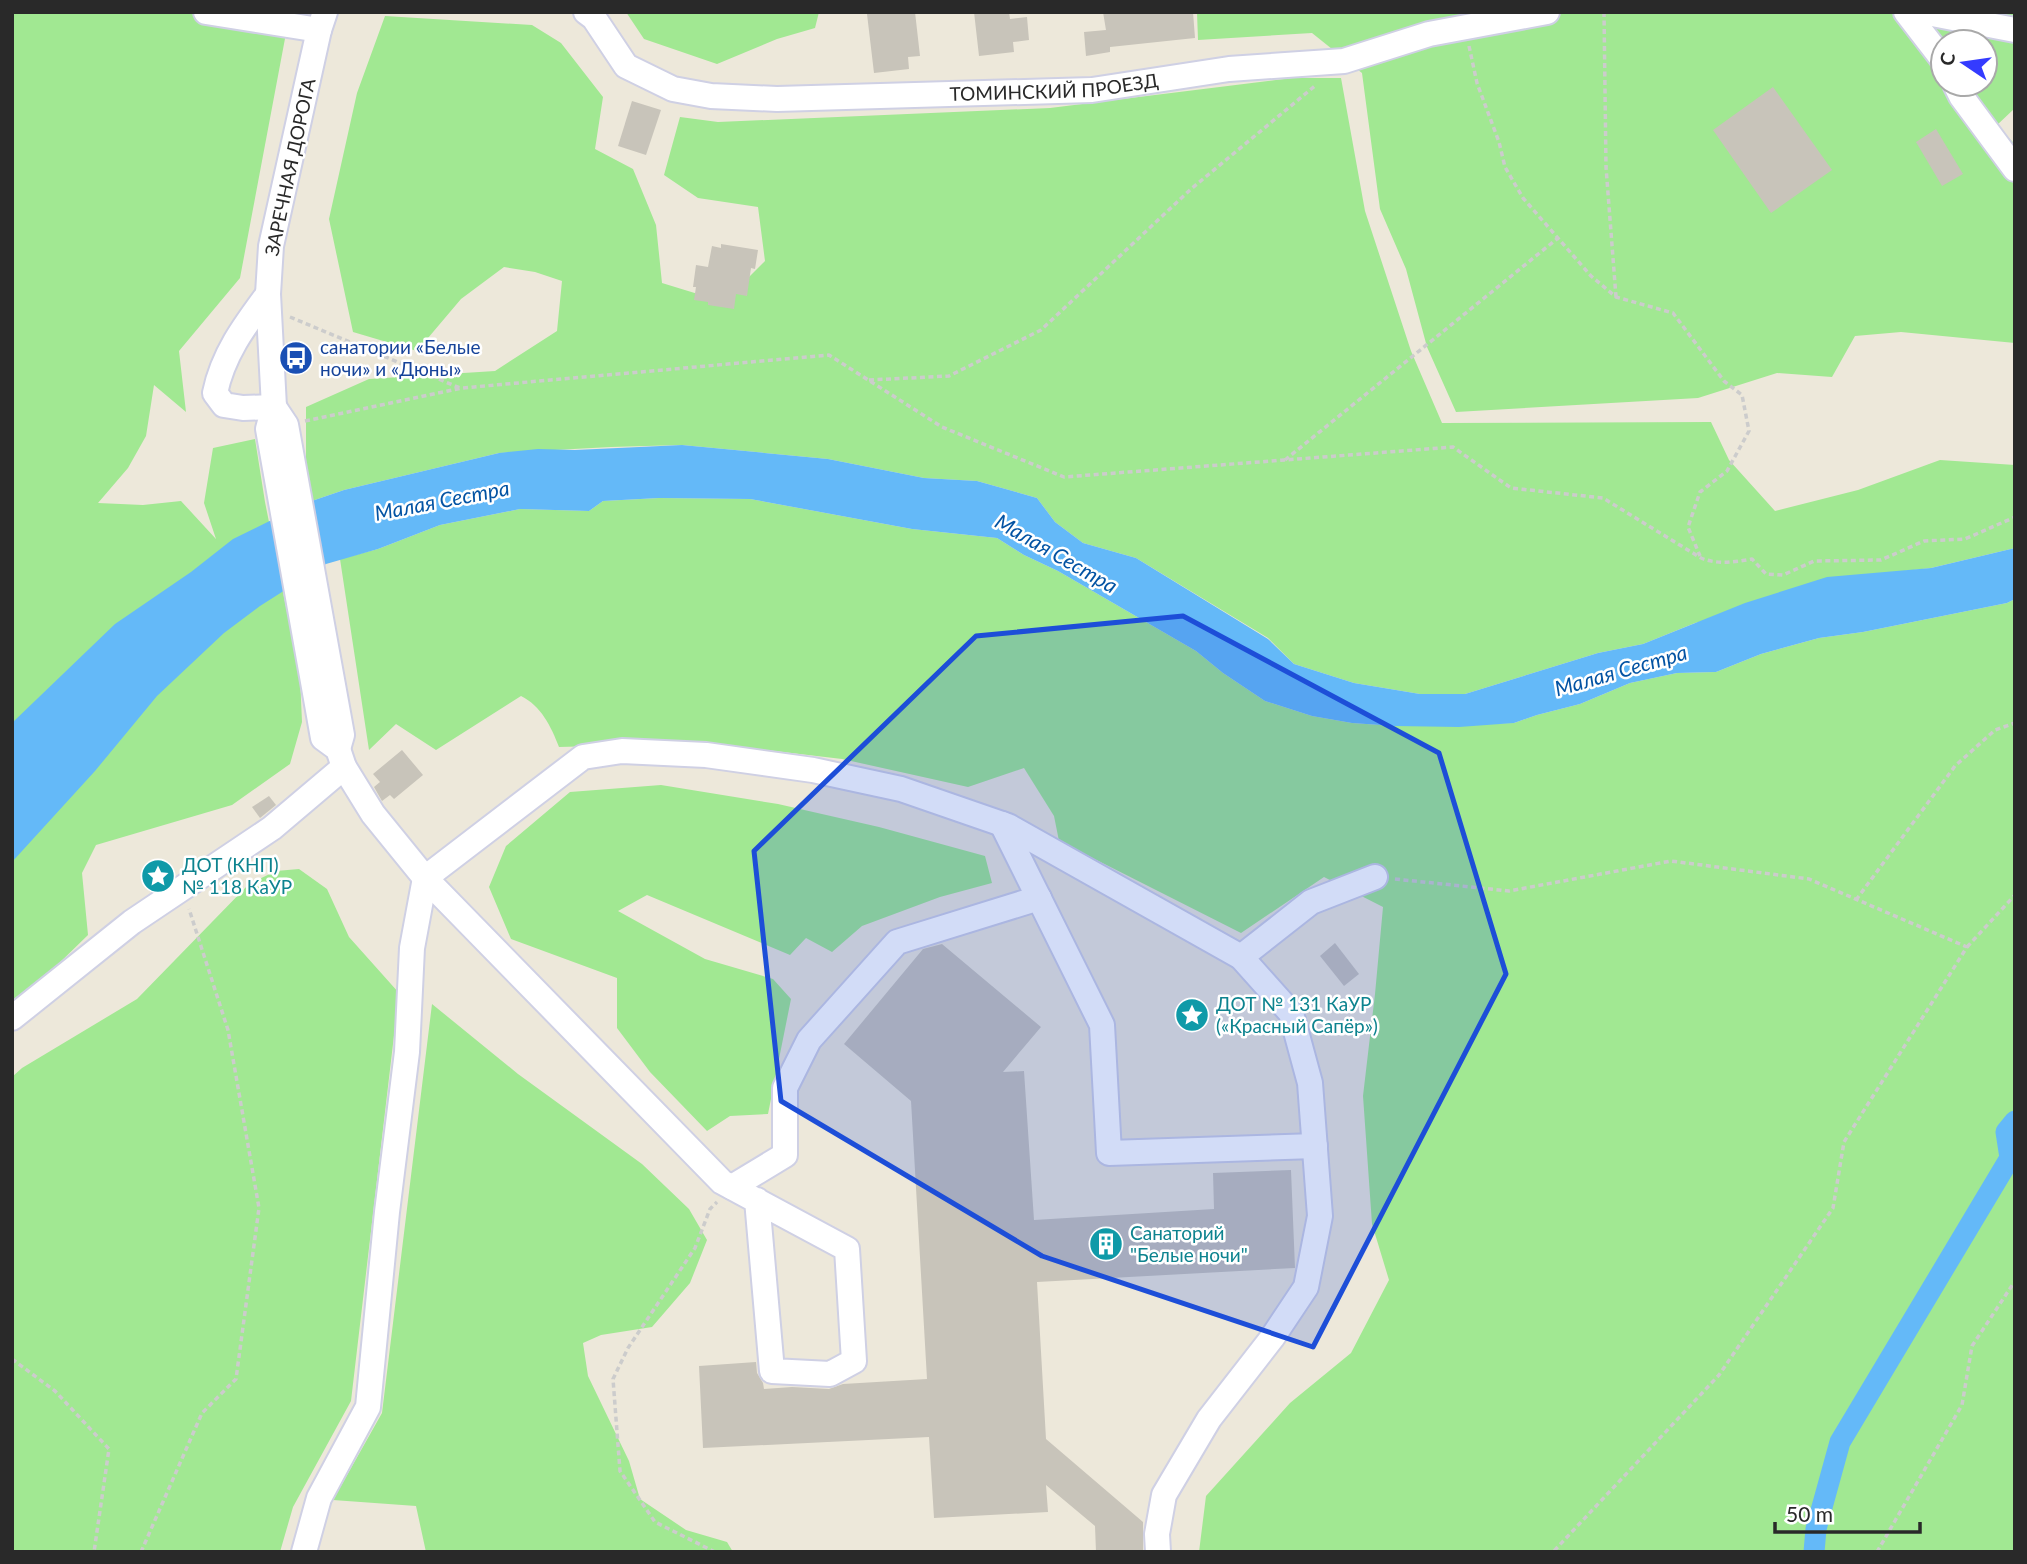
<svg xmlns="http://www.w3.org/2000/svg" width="2027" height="1564" font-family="Lato,sans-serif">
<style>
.green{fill:#a1e892;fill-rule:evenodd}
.water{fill:#64b9f8}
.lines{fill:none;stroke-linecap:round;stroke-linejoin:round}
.canal{stroke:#64b9f8;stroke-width:21}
.building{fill:#c8c4ba}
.minor-casing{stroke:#cfd0e4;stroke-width:28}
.path{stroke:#ccc;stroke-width:3.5;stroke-dasharray:5 3.5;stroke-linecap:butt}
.minor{stroke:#fff;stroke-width:24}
.marked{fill:#1d4ed8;fill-opacity:0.2;stroke:#1d4ed8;stroke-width:5;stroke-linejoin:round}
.labels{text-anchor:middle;stroke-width:5;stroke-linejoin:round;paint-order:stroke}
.street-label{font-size:19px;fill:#292929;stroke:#fff}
.transit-label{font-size:19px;fill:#164399;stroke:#fff;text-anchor:start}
.culture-label{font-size:19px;fill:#0d838f;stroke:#fff;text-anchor:start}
.water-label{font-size:21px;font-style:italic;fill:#0353a3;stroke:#fff}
</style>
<rect width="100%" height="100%" fill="#ede8da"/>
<g class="green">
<path d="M 12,12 L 290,12 L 240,278 L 179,351 L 186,412 L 154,385 L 146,436 L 128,468 L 98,503 L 143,505 L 181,501 L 216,539 L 204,503 L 213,448 L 255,439 L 265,502 L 300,677 L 302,722 L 290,764 L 232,805 L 96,845 L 82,873 L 88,935 L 12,1009 Z"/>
<path d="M 626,12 L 819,12 L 815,28 L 777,39 L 717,64 L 644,39 Z"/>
<path d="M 1197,12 L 2015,12 L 2015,108 L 1996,126 L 2015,144 L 2015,343 L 1901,332 L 1855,336 L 1832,377 L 1777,373 L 1698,398 L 1456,412 L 1427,347 L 1406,269 L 1380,209 L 1362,73 L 1312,33 L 1198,40 ZM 1943,42 L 1985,42 L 1985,84 L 1943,84 Z"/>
<path d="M 385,16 L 532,25 L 561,43 L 603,97 L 595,149 L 633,169 L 656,225 L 662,283 L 724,302 L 765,261 L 758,207 L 698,198 L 664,175 L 680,117 L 718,122 L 1050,108 L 1292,78 L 1341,78 L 1365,211 L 1411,351 L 1442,423 L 1711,422 L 1729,460 L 1775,511 L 1858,490 L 1940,460 L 2015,465 L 2015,548 L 1931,568 L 1887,573 L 1695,623 L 1643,644 L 1598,653 L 1465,694 L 1420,694 L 1354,683 L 1294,664 L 1268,638 L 1136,558 L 1083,543 L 1055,522 L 1037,498 L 977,481 L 924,478 L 828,459 L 682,445 L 611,447 L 499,453 L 344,490 L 306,503 L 306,407 L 369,379 L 495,371 L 557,331 L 562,281 L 535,272 L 504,267 L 461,299 L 417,351 L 353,332 L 329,219 L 357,93 Z"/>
<path d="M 659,498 L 750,499 L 912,529 L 997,538 L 1024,555 L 1058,571 L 1196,651 L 1223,673 L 1265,701 L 1312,716 L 1352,723 L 1395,726 L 1514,723 L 1537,715 L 1580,704 L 1630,683 L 1677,673 L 1716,672 L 1761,654 L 1819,638 L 1863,632 L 2007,603 L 2015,599 L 2015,1552 L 1199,1552 L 1206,1496 L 1290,1403 L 1351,1353 L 1389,1280 L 1372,1224 L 1363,1096 L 1375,994 L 1383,907 L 1324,877 L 1241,933 L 1059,841 L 1054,816 L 1024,768 L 968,787 L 842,759 L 707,743 L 559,747 C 551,726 541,706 521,696 L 436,750 L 396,724 L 369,750 L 340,559 L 378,549 L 440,525 L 520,509 L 589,511 L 603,501 Z"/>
<path d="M 661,785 L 778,804 L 879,827 L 985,856 L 992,883 L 940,897 L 862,926 L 832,952 L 806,938 L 790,955 L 647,895 L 618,911 L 705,959 L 773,979 L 791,999 L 768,1114 L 730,1116 L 707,1131 L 650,1072 L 617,1028 L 617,978 L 511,939 L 489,887 L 506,846 L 570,792 Z"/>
<path d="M 299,869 L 327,889 L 349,937 L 399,993 L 351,1401 L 293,1507 L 280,1552 L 12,1552 L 12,1077 L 22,1068 L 137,999 L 249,884 L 276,871 Z"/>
<path d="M 432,1004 L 518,1074 L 642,1164 L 689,1209 L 707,1240 L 690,1283 L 652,1327 L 601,1335 L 583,1343 L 588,1376 L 629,1461 L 640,1499 L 686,1530 L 727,1542 L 733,1552 L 426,1552 L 416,1506 L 333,1500 L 382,1413 Z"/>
</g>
<path class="water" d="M 682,445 L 828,459 L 924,478 L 977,481 L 1037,498 L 1055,522 L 1083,543 L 1136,558 L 1268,639 L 1294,664 L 1354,683 L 1420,694 L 1465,694 L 1598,653 L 1643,644 L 1745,603 L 1827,577 L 1931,568 L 2015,548 L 2015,599 L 2007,603 L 1863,632 L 1819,638 L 1761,654 L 1716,672 L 1677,673 L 1630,683 L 1580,704 L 1537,715 L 1514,723 L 1459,727 L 1395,726 L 1352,723 L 1312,716 L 1265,701 L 1223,673 L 1196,651 L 1058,571 L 1024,555 L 997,538 L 912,529 L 750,499 L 659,498 L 603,501 L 589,511 L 520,509 L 440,525 L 378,549 L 326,564 L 260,606 L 224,633 L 157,696 L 95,771 L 12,862 L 12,723 L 115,624 L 191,572 L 233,539 L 306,503 L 344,490 L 499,453 L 538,449 L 575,450 Z"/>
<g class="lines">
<path class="canal" d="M 1814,1552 L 1816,1529 L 1840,1442 L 2010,1158 L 2006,1132 L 2015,1121"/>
</g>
<g class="building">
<path d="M 882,12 L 915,12 L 920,56 L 908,57 L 909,69 L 874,73 L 867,14 Z"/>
<path d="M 974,12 L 1009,12 L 1010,19 L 1027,17 L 1029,40 L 1013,42 L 1014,52 L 979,56 Z"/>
<path d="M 1103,12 L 1193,12 L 1195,38 L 1110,47 L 1110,52 L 1086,56 L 1084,32 L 1106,30 Z"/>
<path d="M 1773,87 L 1832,170 L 1771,213 L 1713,130 Z"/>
<path d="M 632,101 L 661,110 L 646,155 L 618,146 Z"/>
<path d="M 1936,129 L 1963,174 L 1942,186 L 1916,142 Z"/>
<path d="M 721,244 L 758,250 L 755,269 L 751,268 L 747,296 L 736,294 L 734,309 L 708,305 L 708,302 L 694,300 L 696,287 L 693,287 L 696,265 L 708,267 L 712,246 L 721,248 Z"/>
<path d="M 402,750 L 423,775 L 394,799 L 390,795 L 382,801 L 374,787 L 380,782 L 373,774 Z"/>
<path d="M 269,796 L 276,805 L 260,818 L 252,807 Z"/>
<path d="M 1335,943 L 1359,974 L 1344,986 L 1320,956 Z"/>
<path d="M 942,944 L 1041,1027 L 1003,1072 L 1024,1071 L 1034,1220 L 1214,1209 L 1213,1173 L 1291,1170 L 1295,1268 L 1037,1282 L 1046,1439 L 1143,1522 L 1143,1552 L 1096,1552 L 1095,1526 L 1046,1485 L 1048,1512 L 934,1518 L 929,1437 L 703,1448 L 699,1366 L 756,1362 L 757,1373 L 763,1383 L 764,1389 L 792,1387 L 829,1389 L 843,1384 L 927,1379 L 911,1101 L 844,1044 L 923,949 Z"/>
</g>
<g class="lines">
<g class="minor-casing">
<g id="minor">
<path d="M 206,12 L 319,30"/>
<path d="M 325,12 L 319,30 L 271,246 L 268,294 L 274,407 L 268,429 L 323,738 L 338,749 L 344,767 L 373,814 L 425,878 L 722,1182 L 847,1249 L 854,1361 L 830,1374 L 772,1371 L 757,1200"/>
<path id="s1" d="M 586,12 L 594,18 L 626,66 L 673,89 L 711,96 L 777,99 L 1092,90 L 1229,69 L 1344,61 L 1429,34 L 1547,12"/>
<path d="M 1906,12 L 1943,60"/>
<path d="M 1922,12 L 2015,30"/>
<path d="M 1955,84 L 1961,96 L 2015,169"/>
<path d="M 268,294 C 245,325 223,354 215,393 L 224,405 L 243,408 L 274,407"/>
<path d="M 274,407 L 286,425 L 342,735 L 338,749"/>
<path d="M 1002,824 L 1102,1025 L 1109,1153 L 1315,1146"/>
<path d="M 1241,957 L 1311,902 L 1375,877"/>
<path d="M 12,1018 L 132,922 L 272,828 L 344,767"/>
<path d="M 732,1187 L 785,1155 L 785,1088 L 809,1040 L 897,942 L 1039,898"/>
<path d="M 304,1552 L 319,1498 L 368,1407 L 387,1212 L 407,1052 L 412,948 L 425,878 L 583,757 L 622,751 L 706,755 L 813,770 L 901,789 L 1008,826 L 1241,957 L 1291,1013 L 1310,1083 L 1320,1216 L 1306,1287 L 1272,1338 L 1209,1419 L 1164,1495 L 1157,1534 L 1158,1552"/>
</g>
</g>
<g class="path">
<path d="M 1604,12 L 1606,167 L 1616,297"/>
<path d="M 1469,46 L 1477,83 L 1499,142 L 1505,167 L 1523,198 L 1591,276 L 1616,297 L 1673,313 L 1724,381 L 1742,395 L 1749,431 L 1727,471 L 1700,492 L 1688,527 L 1700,556"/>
<path d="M 290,317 L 460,388"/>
<path d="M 869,380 L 949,376 L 1041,330 L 1191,189 L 1316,85"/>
<path d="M 305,421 L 462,388 L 829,355 L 942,427 L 1064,477 L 1453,447 L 1511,488 L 1603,498 L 1701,558 C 1718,565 1734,562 1752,559 L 1766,574 L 1783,575 L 1814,561 L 1881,560 L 1924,541 L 1965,539 L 2015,517"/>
<path d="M 1285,460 L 1558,238"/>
<path d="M 1395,879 L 1509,891 L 1671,861 L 1809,879 L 1967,947 L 1844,1142 L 1833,1208 L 1719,1375 L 1553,1552"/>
<path d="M 1856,900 L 1955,766 L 1995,730 L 2015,723"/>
<path d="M 1967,947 L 2015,895"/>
<path d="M 12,1359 L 55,1391 L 109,1449 L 94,1552"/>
<path d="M 141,1552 L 202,1413 L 236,1379 L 259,1208 L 228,1030 L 189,909"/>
<path d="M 715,1552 L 655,1522 L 620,1471 L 613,1379 L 628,1348 L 695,1248 L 710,1209 L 717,1202"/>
<path d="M 1877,1552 L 1962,1405 L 1972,1346 L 2015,1281"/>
</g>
<use href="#minor" class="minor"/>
</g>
<path class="marked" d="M 1183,616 L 1439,753 L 1506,974 L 1313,1347 L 1042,1256 L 781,1101 L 754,851 L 976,636 Z"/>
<defs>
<g id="bus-disc" transform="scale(1.75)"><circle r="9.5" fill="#1a4fb4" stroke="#fff"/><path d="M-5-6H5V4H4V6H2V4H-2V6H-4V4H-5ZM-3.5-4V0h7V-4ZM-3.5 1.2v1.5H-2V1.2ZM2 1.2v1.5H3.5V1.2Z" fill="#fff"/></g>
<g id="sight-disc" transform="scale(1.75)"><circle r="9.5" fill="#0f9aa8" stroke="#fff"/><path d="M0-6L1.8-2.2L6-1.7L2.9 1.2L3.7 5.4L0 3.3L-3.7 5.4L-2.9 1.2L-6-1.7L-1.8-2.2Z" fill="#fff"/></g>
<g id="building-disc" transform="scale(1.75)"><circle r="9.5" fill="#0f9aa8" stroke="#fff"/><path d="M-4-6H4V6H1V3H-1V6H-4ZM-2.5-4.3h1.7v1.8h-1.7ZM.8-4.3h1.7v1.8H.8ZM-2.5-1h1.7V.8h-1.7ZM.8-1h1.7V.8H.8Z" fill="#fff"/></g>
</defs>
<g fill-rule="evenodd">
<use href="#bus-disc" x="296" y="358"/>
<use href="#sight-disc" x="158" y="876"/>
<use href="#sight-disc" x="1192" y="1015"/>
<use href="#building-disc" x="1106" y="1244"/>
</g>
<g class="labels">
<g class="street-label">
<text dy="7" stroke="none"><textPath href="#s1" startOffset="502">ТОМИНСКИЙ ПРОЕЗД</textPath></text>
<text transform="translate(290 167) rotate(-78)" y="7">ЗАРЕЧНАЯ ДОРОГА</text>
</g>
<g class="transit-label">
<text x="320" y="354">санатории «Белые<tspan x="320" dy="22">ночи» и «Дюны»</tspan></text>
</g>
<g class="culture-label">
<text x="182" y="872">ДОТ (КНП)<tspan x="182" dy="22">№ 118 КаУР</tspan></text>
<text x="1216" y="1011">ДОТ № 131 КаУР<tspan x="1216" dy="22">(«Красный Сапёр»)</tspan></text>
<text x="1130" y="1240">Санаторий<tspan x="1130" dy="22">"Белые ночи"</tspan></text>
</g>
<g class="water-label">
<text transform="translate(442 501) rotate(-11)" y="7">Малая Сестра</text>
<text transform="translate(1056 554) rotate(30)" y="7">Малая Сестра</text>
<text transform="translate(1621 671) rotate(-16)" y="7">Малая Сестра</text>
</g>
</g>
<rect width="2027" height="1564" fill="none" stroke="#292929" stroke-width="28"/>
<g transform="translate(1964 63) rotate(283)"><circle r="33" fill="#ffffff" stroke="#a9a9a9" stroke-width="2"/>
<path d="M0-5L12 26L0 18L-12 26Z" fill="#343bff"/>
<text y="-10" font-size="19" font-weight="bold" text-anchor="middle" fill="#292929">С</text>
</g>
<path d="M1775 1522v10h145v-10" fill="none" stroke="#292929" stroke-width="3.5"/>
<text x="1786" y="1522" font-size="21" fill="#292929" stroke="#ffffff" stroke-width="5" paint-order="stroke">50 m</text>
</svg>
